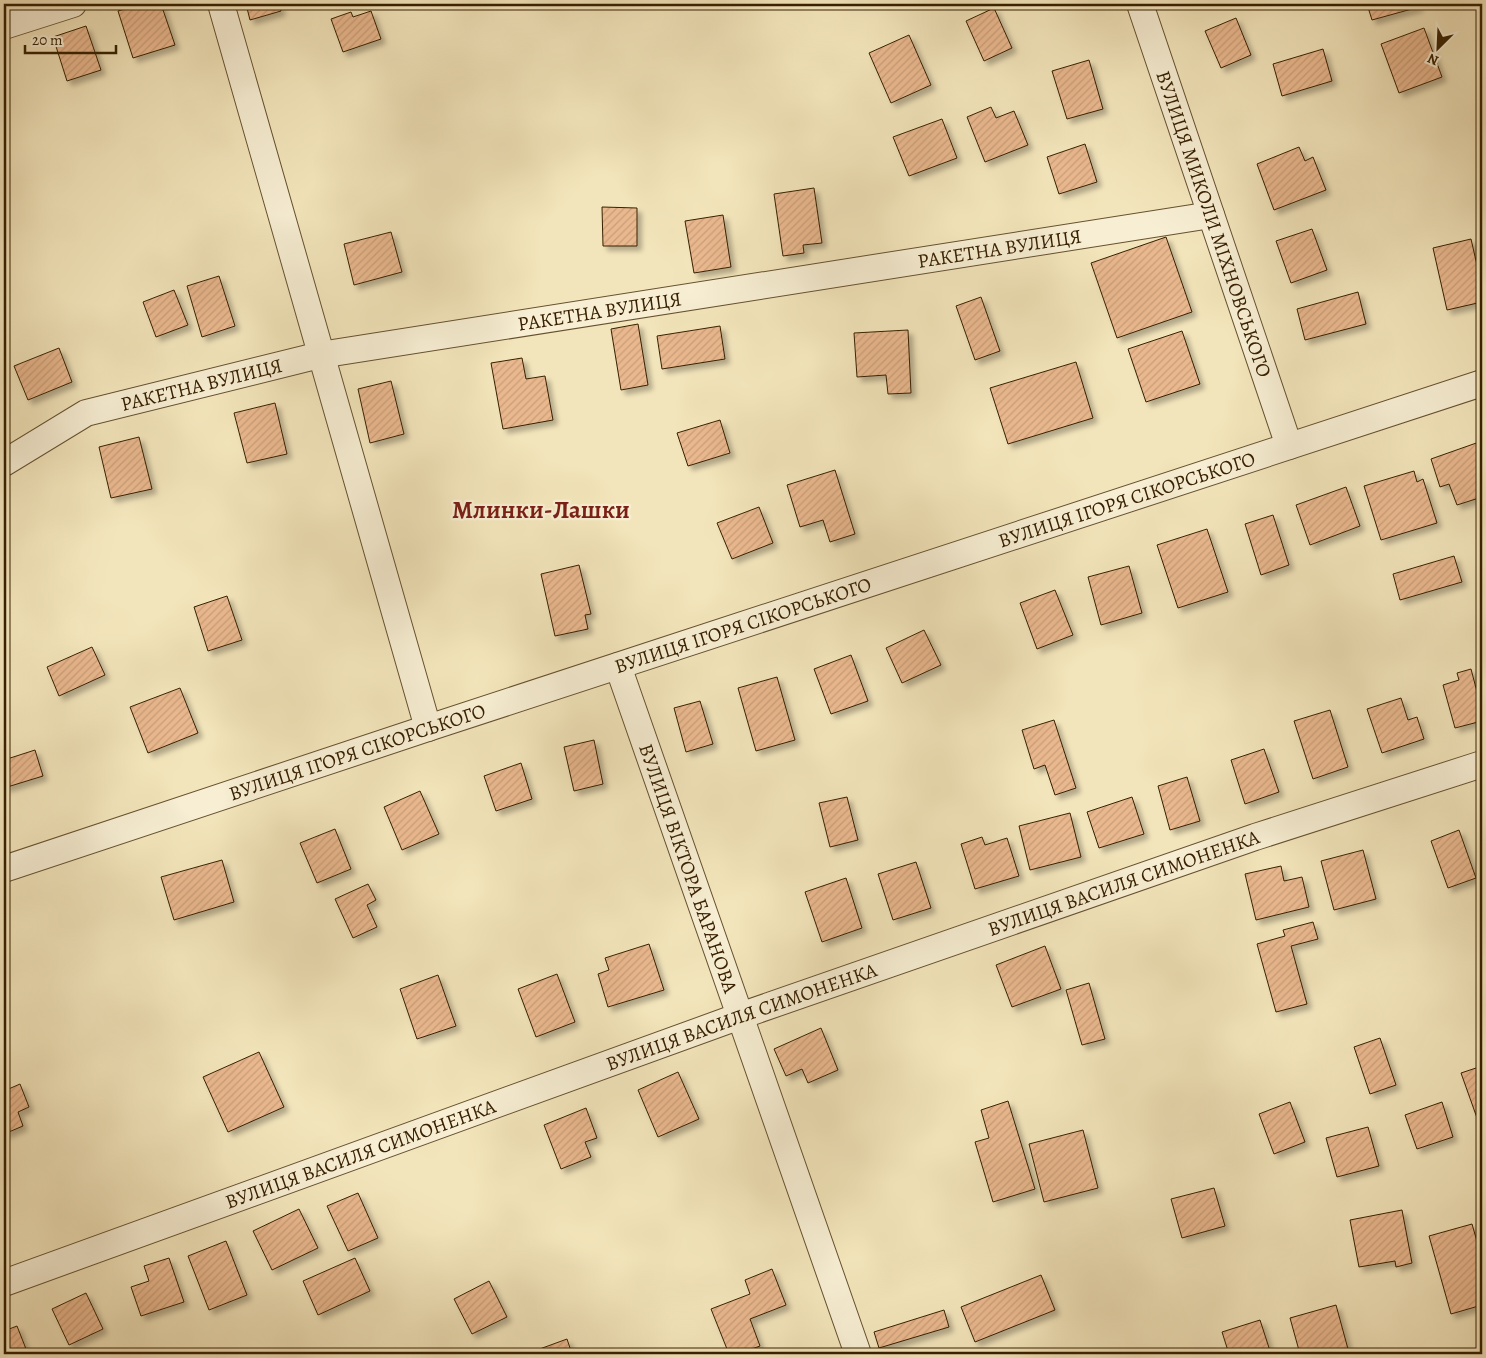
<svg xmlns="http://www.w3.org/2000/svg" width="1486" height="1358" font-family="Alegreya,serif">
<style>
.building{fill:url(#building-hatch);stroke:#372000;filter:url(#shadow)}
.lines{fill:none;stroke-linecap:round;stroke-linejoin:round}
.street-casing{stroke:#66512f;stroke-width:28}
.street{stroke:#f7eed3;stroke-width:26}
.labels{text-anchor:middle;stroke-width:4.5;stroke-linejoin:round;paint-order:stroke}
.street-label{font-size:20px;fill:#372000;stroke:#f7eed3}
.district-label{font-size:25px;font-weight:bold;fill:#7a1f14;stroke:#f7eed3}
</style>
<defs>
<pattern id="building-hatch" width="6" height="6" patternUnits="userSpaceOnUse" patternTransform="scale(1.25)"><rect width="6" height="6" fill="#eab88e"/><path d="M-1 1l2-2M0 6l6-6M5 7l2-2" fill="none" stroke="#c99e79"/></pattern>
<filter id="shadow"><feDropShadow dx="4.5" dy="4.5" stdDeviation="2.5" flood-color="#0004"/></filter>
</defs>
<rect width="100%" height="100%" fill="#f3e5bb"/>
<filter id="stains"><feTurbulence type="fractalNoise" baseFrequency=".004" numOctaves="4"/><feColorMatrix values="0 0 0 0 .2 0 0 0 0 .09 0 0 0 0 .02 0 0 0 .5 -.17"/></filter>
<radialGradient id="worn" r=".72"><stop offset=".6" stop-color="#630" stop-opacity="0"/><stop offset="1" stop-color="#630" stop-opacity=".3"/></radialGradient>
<g class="building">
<path d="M 142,4 L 161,4 L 175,45 L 133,58 L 118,11 Z"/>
<path d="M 246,4 L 279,4 L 281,11 L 250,20 Z"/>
<path d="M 1367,4 L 1418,4 L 1419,7 L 1372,20 Z"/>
<path d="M 994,8 L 1012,48 L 984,61 L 966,21 Z"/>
<path d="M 371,11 L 381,39 L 343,52 L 331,19 L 351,12 L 353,17 Z"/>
<path d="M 1236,18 L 1251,55 L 1221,68 L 1205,31 Z"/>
<path d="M 86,26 L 101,70 L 67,81 L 53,37 Z"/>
<path d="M 1424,28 L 1442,77 L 1399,93 L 1381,44 Z"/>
<path d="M 909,35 L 931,85 L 891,103 L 869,53 Z"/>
<path d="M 1323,49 L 1332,81 L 1282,96 L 1273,64 Z"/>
<path d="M 1089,60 L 1103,109 L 1067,119 L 1052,71 Z"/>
<path d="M 991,107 L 996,118 L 1014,111 L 1028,145 L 985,162 L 967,117 Z"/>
<path d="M 942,119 L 957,158 L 909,176 L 893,137 Z"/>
<path d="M 1085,144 L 1097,182 L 1059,194 L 1047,157 Z"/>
<path d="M 1299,147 L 1305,161 L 1313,157 L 1326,190 L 1274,210 L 1257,164 Z"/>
<path d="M 814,188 L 822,243 L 803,245 L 804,253 L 783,256 L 774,194 Z"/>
<path d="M 602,207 L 637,208 L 637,246 L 603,246 Z"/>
<path d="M 723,215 L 731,267 L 694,273 L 685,221 Z"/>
<path d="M 1312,229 L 1327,270 L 1291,283 L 1276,241 Z"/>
<path d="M 391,232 L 402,272 L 354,285 L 344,244 Z"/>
<path d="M 1166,237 L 1192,312 L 1117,338 L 1091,263 Z"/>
<path d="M 1471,239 L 1482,287 L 1482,302 L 1447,310 L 1433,248 Z"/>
<path d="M 219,276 L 235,326 L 202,337 L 187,286 Z"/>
<path d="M 174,290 L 188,325 L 156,337 L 143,302 Z"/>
<path d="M 1358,292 L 1366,324 L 1305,340 L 1297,309 Z"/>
<path d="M 981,297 L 1000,351 L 975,360 L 956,306 Z"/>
<path d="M 638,324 L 648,385 L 621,390 L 611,329 Z"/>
<path d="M 720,326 L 725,359 L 662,369 L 657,336 Z"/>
<path d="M 908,330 L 911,393 L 888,394 L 886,375 L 857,377 L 854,333 Z"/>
<path d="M 1182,331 L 1200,384 L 1146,402 L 1128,349 Z"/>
<path d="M 59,348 L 72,382 L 28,400 L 14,366 Z"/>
<path d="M 522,358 L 526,379 L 545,376 L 553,420 L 503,429 L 491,363 Z"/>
<path d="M 1076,362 L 1093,418 L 1008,444 L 990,388 Z"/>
<path d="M 391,381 L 404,434 L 370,443 L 358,389 Z"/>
<path d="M 275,403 L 287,454 L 247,463 L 234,413 Z"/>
<path d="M 720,420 L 730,453 L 688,466 L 677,433 Z"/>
<path d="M 139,437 L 152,489 L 111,498 L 99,447 Z"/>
<path d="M 1482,441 L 1482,497 L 1457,505 L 1449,484 L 1440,487 L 1431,459 Z"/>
<path d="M 835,470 L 855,534 L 830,542 L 823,520 L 800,527 L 787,485 Z"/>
<path d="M 1414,471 L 1417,482 L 1423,479 L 1437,523 L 1381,540 L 1364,486 Z"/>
<path d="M 1346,487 L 1360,526 L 1310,545 L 1296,505 Z"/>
<path d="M 759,507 L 773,543 L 732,559 L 717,523 Z"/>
<path d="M 1273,515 L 1289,565 L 1261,575 L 1245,524 Z"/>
<path d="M 1207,529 L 1228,592 L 1178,608 L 1157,545 Z"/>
<path d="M 1454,556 L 1462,582 L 1400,600 L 1393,574 Z"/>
<path d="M 579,565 L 591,614 L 585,615 L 588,629 L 555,636 L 541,574 Z"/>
<path d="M 1129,566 L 1142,613 L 1101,625 L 1088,577 Z"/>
<path d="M 1055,590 L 1073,635 L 1037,649 L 1020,603 Z"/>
<path d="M 227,596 L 242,640 L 208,651 L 194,607 Z"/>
<path d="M 924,630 L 941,665 L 902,683 L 886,648 Z"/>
<path d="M 92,647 L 105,675 L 59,696 L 47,667 Z"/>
<path d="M 851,655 L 868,701 L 831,714 L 814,669 Z"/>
<path d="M 1471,669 L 1482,711 L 1482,721 L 1455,728 L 1443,685 L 1459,680 L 1457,673 Z"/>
<path d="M 777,677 L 795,740 L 756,751 L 738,688 Z"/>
<path d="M 180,688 L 198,733 L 148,753 L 130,707 Z"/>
<path d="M 1401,698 L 1408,720 L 1417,717 L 1424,739 L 1382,753 L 1367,709 Z"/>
<path d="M 700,701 L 713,744 L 686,752 L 674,708 Z"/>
<path d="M 1330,710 L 1348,767 L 1313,779 L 1294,721 Z"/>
<path d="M 1054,720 L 1076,788 L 1055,795 L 1045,765 L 1034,769 L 1022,730 Z"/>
<path d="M 594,740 L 603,784 L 574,791 L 564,747 Z"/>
<path d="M 1264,749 L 1279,792 L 1245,804 L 1231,760 Z"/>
<path d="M 35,750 L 43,776 L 4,788 L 4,760 Z"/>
<path d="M 521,763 L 532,799 L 496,811 L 484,776 Z"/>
<path d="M 1187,777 L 1200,821 L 1170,830 L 1158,786 Z"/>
<path d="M 420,791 L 439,834 L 402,850 L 384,807 Z"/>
<path d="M 847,797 L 858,840 L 830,847 L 819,803 Z"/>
<path d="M 1132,797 L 1144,834 L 1099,848 L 1087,812 Z"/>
<path d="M 1070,813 L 1081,857 L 1030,870 L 1019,826 Z"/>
<path d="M 335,829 L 351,869 L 317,883 L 300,843 Z"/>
<path d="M 1459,830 L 1476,878 L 1448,888 L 1431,841 Z"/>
<path d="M 982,837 L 985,845 L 1007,838 L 1019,876 L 975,889 L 961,844 Z"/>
<path d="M 1363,850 L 1376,899 L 1334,910 L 1321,861 Z"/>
<path d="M 222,860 L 234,902 L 174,920 L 161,877 Z"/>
<path d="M 916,862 L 931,908 L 893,920 L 878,874 Z"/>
<path d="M 1281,866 L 1284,881 L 1302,877 L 1309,907 L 1256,920 L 1245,874 Z"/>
<path d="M 846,878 L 862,928 L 822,942 L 805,892 Z"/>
<path d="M 368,884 L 376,900 L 367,905 L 377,927 L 353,938 L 335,899 Z"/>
<path d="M 1313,922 L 1318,939 L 1291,946 L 1307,1004 L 1276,1012 L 1257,944 L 1285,936 L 1283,930 Z"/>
<path d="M 649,944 L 664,990 L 608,1007 L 598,974 L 609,970 L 605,958 Z"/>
<path d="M 1045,946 L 1061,989 L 1012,1007 L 996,965 Z"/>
<path d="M 557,974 L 575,1022 L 536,1037 L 518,989 Z"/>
<path d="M 438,975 L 456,1026 L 417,1039 L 400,989 Z"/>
<path d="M 1089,983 L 1105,1039 L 1082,1045 L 1066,990 Z"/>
<path d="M 821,1028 L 838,1070 L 808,1083 L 802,1069 L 786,1076 L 774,1049 Z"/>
<path d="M 1380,1038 L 1396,1085 L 1370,1094 L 1354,1047 Z"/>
<path d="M 259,1052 L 284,1107 L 228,1132 L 203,1077 Z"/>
<path d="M 1482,1066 L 1482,1132 L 1461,1073 Z"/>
<path d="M 678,1072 L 699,1119 L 658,1137 L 638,1090 Z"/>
<path d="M 20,1084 L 29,1107 L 18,1112 L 23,1126 L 4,1134 L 4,1091 Z"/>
<path d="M 1008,1101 L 1035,1189 L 993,1202 L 975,1142 L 989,1138 L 981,1110 Z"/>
<path d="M 1290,1102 L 1305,1142 L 1274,1154 L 1259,1114 Z"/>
<path d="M 1442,1102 L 1453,1137 L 1417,1149 L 1405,1115 Z"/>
<path d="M 586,1108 L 597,1138 L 585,1142 L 591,1157 L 561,1169 L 544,1125 Z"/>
<path d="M 1368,1127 L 1379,1166 L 1337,1177 L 1326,1138 Z"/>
<path d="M 1083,1130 L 1098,1188 L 1044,1202 L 1029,1144 Z"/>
<path d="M 1214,1188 L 1225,1226 L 1182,1238 L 1171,1199 Z"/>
<path d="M 358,1193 L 378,1238 L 348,1251 L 327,1206 Z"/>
<path d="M 299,1209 L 318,1248 L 272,1270 L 253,1231 Z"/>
<path d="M 1402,1210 L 1412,1263 L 1396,1267 L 1395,1261 L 1359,1267 L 1350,1220 Z"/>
<path d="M 1472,1224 L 1482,1259 L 1482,1305 L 1451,1314 L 1429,1236 Z"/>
<path d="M 226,1241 L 247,1295 L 209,1310 L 188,1256 Z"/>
<path d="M 169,1258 L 184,1302 L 141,1316 L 131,1287 L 149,1281 L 144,1266 Z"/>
<path d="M 355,1258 L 370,1291 L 318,1315 L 303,1281 Z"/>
<path d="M 772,1269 L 786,1305 L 750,1319 L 760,1346 L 738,1354 L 729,1354 L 711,1309 L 750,1294 L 745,1280 Z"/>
<path d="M 1041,1275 L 1055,1310 L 975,1342 L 961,1307 Z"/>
<path d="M 489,1281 L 507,1317 L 472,1334 L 454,1299 Z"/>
<path d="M 86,1293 L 103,1329 L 69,1345 L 52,1309 Z"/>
<path d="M 1336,1305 L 1348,1349 L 1328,1354 L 1300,1354 L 1290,1318 Z"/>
<path d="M 944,1310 L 949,1327 L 879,1348 L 874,1332 Z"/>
<path d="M 1260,1320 L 1271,1354 L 1229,1354 L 1222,1332 Z"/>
<path d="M 17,1326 L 28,1354 L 4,1354 L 4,1331 Z"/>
<path d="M 567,1339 L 572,1354 L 526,1354 Z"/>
</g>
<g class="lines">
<g class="street-casing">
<g id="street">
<path d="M 221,4 L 428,728"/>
<path id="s1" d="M 1140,4 L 1289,446"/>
<path d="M 4,26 L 73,4"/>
<path id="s2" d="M 4,463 L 86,413 L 320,355 L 1211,215"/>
<path id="s3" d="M 618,666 L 858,1354"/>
<path id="s4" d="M 4,869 L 428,728 L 1482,383"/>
<path id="s5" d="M 4,1283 L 740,1016 L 1255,837 L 1482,764"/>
</g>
</g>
<use href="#street" class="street"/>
</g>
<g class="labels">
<g class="street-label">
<text dy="7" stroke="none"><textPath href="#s1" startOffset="232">ВУЛИЦЯ МИКОЛИ МІХНОВСЬКОГО</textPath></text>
<text dy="7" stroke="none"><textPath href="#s2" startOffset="1025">РАКЕТНА ВУЛИЦЯ</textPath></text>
<text dy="7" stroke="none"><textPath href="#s2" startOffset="620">РАКЕТНА ВУЛИЦЯ</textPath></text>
<text dy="7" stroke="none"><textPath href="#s2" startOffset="215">РАКЕТНА ВУЛИЦЯ</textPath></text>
<text dy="7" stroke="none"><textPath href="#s4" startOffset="1182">ВУЛИЦЯ ІГОРЯ СІКОРСЬКОГО</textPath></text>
<text dy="7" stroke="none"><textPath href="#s4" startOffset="778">ВУЛИЦЯ ІГОРЯ СІКОРСЬКОГО</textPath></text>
<text dy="7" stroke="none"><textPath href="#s4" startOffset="372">ВУЛИЦЯ ІГОРЯ СІКОРСЬКОГО</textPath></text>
<text dy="7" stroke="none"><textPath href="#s3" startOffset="214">ВУЛИЦЯ ВІКТОРА БАРАНОВА</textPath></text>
<text dy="7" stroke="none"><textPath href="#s5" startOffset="1189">ВУЛИЦЯ ВАСИЛЯ СИМОНЕНКА</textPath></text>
<text dy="7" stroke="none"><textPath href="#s5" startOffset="784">ВУЛИЦЯ ВАСИЛЯ СИМОНЕНКА</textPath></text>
<text dy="7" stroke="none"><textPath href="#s5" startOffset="379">ВУЛИЦЯ ВАСИЛЯ СИМОНЕНКА</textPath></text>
</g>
<g class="district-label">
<text x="541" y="518">Млинки-Лашки</text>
</g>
</g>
<rect width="1486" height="1358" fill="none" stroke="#f3e5bb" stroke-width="20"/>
<rect x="5" y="5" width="1476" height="1348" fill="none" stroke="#372000" stroke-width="2.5"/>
<rect x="10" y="10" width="1466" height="1338" fill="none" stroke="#372000"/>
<g transform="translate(1438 48) rotate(204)" stroke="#f7eed3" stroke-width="4" paint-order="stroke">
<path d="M0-4L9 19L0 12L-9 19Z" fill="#372000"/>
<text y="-8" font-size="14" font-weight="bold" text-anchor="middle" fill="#372000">N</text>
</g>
<path d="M25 45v8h91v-8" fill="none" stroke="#372000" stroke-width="2.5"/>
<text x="32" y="45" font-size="15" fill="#372000" stroke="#f7eed3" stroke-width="4" paint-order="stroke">20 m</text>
<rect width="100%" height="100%" filter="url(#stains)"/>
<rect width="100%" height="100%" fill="url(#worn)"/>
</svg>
